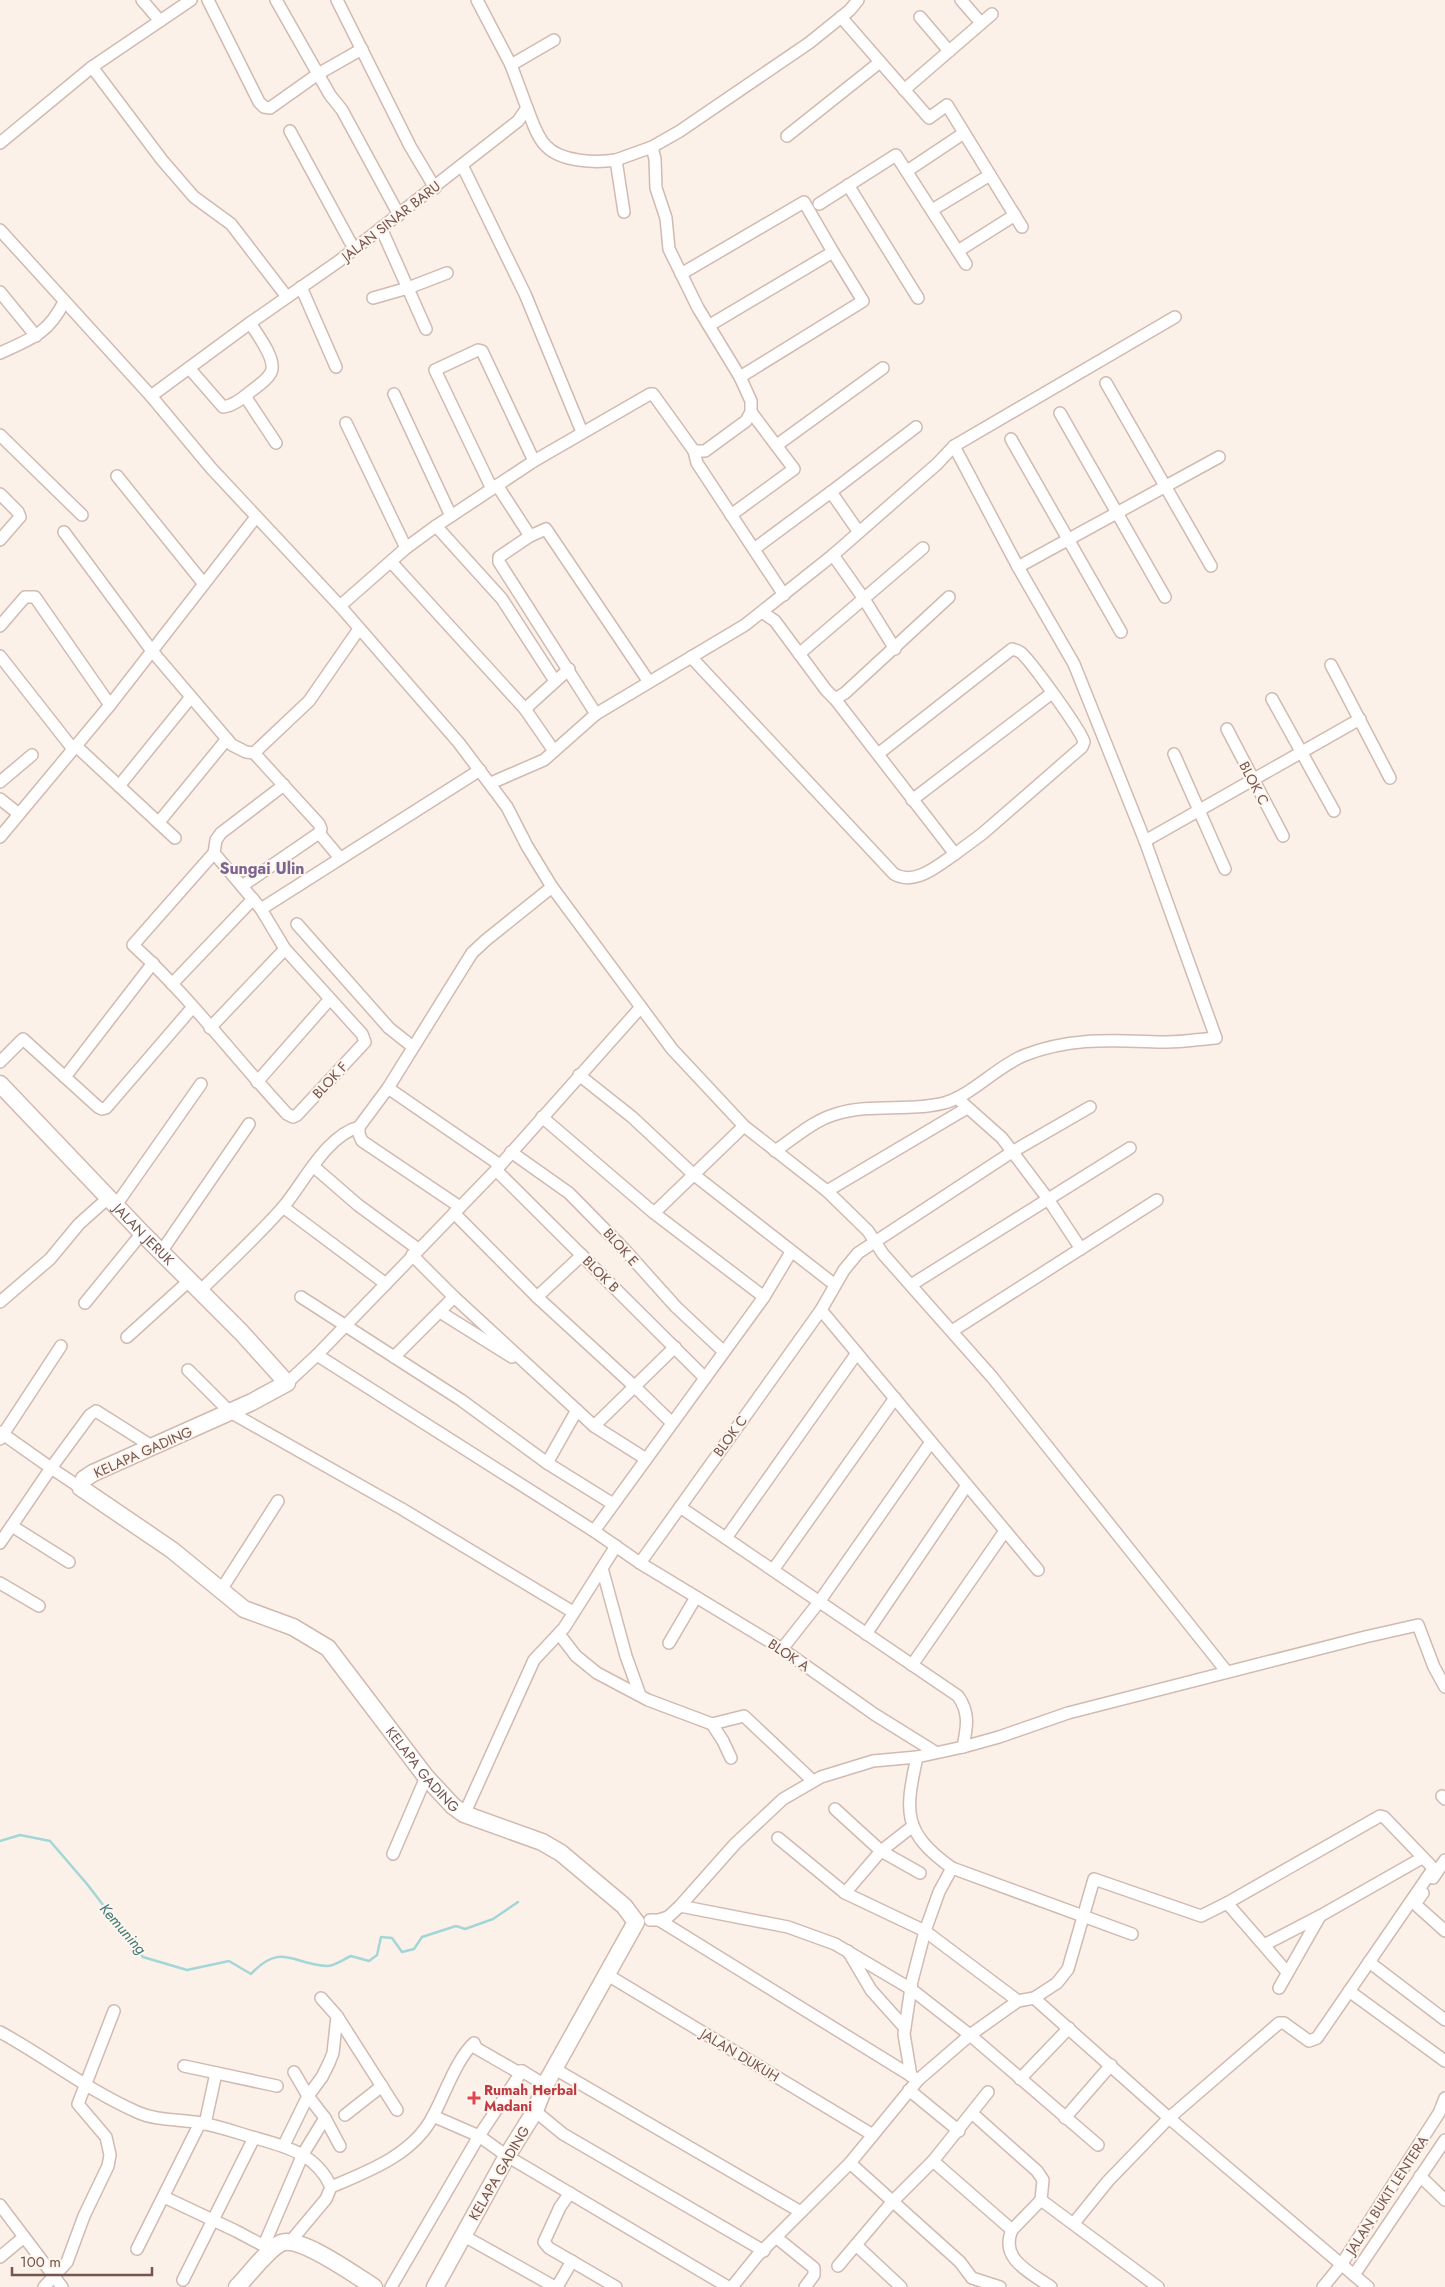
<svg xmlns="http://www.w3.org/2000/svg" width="1445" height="2287" font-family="Jost,sans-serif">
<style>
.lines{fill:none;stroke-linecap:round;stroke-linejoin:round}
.stream{stroke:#a3d6d7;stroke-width:2.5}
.street-casing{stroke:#d0bab1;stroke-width:14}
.secondary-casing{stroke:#d2b9af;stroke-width:19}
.street{stroke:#fff;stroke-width:11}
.secondary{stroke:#fff;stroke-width:16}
.health-dot{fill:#e0444e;stroke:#fef6ee;stroke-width:2}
.labels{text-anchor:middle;stroke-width:4;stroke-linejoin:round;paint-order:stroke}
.street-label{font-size:14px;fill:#75554d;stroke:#fef6ee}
.health-label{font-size:14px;font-weight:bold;fill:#be3a42;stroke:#fef6ee;text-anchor:start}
.water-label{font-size:15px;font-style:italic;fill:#40787a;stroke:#fef6ee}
.quarter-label{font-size:16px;font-weight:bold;fill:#7c6591;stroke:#fef6ee}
</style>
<rect width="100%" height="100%" fill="#fcf1e8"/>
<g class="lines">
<path class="stream" d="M 0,1841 L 20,1835 L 50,1841 L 87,1884 L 143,1957 L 187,1970 L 229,1961 L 251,1974 C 281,1942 292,1964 326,1966 C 333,1967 344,1959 351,1956 L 369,1961 L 377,1955 L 381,1937 L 392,1938 L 402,1952 L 414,1949 L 422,1937 L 456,1926 L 465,1929 L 493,1919 L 518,1902"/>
<g class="street-casing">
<g id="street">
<path d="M 142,0 L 160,21"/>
<path d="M 208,0 L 259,102 L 264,107 L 270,108 L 318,74 L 362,49"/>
<path d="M 276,0 L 330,95 L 342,110 L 399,215"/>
<path d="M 337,0 L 410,146 L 435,188"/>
<path d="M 961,0 L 981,23"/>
<path d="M 841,17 L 929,118 L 947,105 L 1022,227"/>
<path d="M 920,17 L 949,51"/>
<path d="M 511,65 L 554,40"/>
<path d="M 92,67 L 162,160 L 194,197 L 231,224 L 287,297"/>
<path d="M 904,90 L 992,14"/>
<path d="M 527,108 C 532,120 536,136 546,146 C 561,162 596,163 616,160 L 624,212"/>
<path d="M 290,131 L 354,249"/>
<path d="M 787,136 L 880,62"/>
<path d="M 0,143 L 92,67 L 191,0"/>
<path d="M 652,147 L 655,159 L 656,188 L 666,218 L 669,249 L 698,308 L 740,377 L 751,401 L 751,412 L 746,421 L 705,451 L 694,451"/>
<path d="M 616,160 L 652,147 L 680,131 L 809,43 L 850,10 L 858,0"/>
<path d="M 462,165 L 525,294 L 582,432"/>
<path d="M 907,171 L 964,133"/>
<path d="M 848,185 L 918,298"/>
<path d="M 819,204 L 896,155 L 966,264"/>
<path d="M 932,210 L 990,175"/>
<path d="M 381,228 L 426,329"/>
<path d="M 0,230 L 151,396 L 211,468 L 340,606 L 459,743 L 507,807 L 527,846 L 552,887 L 672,1049 L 744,1126 L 827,1191 L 868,1231 L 883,1254 L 992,1377 L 1227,1672"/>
<path d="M 958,251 L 1015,215"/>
<path d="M 681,274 L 804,202 L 833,252 L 710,325"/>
<path d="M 301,287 L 336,367"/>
<path d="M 0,292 L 36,336"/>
<path d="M 373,298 L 408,288 L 447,273"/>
<path d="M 0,353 C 31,339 48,334 64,302"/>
<path d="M 189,368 L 223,407 C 233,406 243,398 250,392 C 256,387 266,381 270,374 C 279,362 257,334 250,323"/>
<path d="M 740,377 L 863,301 L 833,252"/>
<path d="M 1106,383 L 1211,566"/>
<path d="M 394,394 L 451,516"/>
<path d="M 151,396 L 250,323 L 339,261 L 518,121 L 527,108 L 511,65 L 477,0"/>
<path d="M 245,396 L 276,443"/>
<path d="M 1060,413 L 1165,597"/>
<path d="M 346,423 L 406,548"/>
<path d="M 0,435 L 82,515"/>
<path d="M 1011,439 L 1121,632"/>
<path d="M 777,445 L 883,368"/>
<path d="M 117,476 L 204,584"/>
<path d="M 497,485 L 530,536"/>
<path d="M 492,489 L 435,370 L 478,350 L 482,351 L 534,461"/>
<path d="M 831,492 L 916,427"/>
<path d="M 0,494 L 18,512 L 20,517 L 0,540"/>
<path d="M 731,515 L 794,469 L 751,412"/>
<path d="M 436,526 L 502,599 L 555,681"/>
<path d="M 64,532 L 152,651 L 232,745 L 246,752 L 254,753 L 319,824 L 321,829 L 319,833"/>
<path d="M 754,549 L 831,492 L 858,531"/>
<path d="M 833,555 L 864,599 L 895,649"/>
<path d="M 392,563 L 525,709 L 554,751"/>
<path d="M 1018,567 L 1219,457"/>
<path d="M 340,606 L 406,548 L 436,526 L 534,461 L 650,394 L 653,394 L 694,451 L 697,463 L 784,595"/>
<path d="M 762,612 L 775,621 L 826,690 L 835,699 L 955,854 L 982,834 L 1082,747 L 1084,742 C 1082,732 1029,658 1020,652 C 1017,650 1015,650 1012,649 L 878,754"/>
<path d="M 0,626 L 25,597 L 35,597 L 110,705"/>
<path d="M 799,654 L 923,548"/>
<path d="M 0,656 L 73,749"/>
<path d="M 691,657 L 894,874 C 915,886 937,866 955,854"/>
<path d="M 1331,665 L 1390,778"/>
<path d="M 835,699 L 845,693 L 949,597"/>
<path d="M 1272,699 L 1334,811"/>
<path d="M 525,709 L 569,669"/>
<path d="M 596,714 L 499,562 L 499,557 L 530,536 L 546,529 L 649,682"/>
<path d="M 1227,729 L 1283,836"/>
<path d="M 76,746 L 175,838"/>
<path d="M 254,753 L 309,701 L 359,629"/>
<path d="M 1174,754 L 1225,869"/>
<path d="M 0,782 L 32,755"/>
<path d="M 491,783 L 544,760 L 596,714 L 745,625 L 833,555 L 937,464 L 954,446"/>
<path d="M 119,786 L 191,697"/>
<path d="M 0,799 L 19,814"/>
<path d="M 912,800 L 1052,693"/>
<path d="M 159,822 L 227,739"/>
<path d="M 319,833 L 340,858"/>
<path d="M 0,837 L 110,705 L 256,517"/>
<path d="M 1145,841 L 1360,719"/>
<path d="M 214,853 L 261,909 L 285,949 L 362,1034 L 365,1042 L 297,1115 L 293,1117 L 287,1114 C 235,1058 189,996 133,945 L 214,853 L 216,840 L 221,833 L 284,785"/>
<path d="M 242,886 L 319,833"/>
<path d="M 261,909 L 480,770"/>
<path d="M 297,924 L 389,1028 L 413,1047"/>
<path d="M 172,984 L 253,899"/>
<path d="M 210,1028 L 285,949"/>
<path d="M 0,1062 L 23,1039 L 98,1107 L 102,1109 L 106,1108 L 192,1008"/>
<path d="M 579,1075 L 632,1117 L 693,1174 L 835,1285"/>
<path d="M 65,1077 L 153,963"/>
<path d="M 257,1082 L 330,999"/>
<path d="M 388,1088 L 500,1165"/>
<path d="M 957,1098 L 1002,1138 L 1048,1199 L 1081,1249"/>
<path d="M 542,1117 L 654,1213 L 764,1297"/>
<path d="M 775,1151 C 793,1139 814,1120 836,1114 C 871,1103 909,1112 944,1103 C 971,1096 997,1066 1025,1055 C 1074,1036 1117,1041 1167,1042 C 1184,1042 1200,1039 1216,1038 L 1145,841 L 1074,664 L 1018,567 L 954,446 L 1175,317"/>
<path d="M 511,1152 L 569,1193 L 624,1249 L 676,1307 L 723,1351"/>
<path d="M 313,1166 L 358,1205 L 418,1249"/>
<path d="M 496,1170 L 705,1378"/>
<path d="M 827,1191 L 967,1108"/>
<path d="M 116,1205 L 201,1084"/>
<path d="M 283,1207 L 386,1284"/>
<path d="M 460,1207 L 362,1141 L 359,1134 L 359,1127 L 388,1088 L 472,953 L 486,940 L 552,887"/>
<path d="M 454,1213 L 537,1297 L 634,1386 L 672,1423"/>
<path d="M 654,1213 L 744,1126"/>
<path d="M 161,1252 L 249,1124"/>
<path d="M 412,1255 L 454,1297 L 594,1426 L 646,1459"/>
<path d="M 911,1285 L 1130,1148"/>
<path d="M 200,1291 C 228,1263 258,1236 284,1206 C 304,1182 327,1135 359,1127"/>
<path d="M 301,1297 L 461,1400 L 547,1463 L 613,1504"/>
<path d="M 537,1297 L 582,1255"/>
<path d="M 0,1302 L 50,1259 L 79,1224 L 108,1198"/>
<path d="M 85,1303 L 142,1233"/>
<path d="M 821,1310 L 1038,1570"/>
<path d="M 440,1312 L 512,1357"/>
<path d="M 952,1331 L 1157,1200"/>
<path d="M 127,1337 L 190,1280"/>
<path d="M 317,1355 L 594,1531 L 640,1563 L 782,1649 L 874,1714 L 935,1752"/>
<path d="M 394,1357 L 454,1297"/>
<path d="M 188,1370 L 230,1412 L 402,1509 L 573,1612"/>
<path d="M 287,1383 L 317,1355 L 496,1170 L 641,1007"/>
<path d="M 594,1426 L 675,1347"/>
<path d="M 0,1432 L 51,1468 L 90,1415 L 96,1411 L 153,1447"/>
<path d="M 0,1439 L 61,1346"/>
<path d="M 547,1463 L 577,1410"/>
<path d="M 680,1507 L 958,1696 C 970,1713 967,1727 963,1747"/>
<path d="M 12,1526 L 69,1562"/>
<path d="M 594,1531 L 764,1297 L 791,1252"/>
<path d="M 726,1538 L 857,1353"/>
<path d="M 0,1543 L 51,1468 L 81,1488"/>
<path d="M 640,1563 L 821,1310 L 844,1270 L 858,1253 L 1012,1152 L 1090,1107"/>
<path d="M 602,1568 L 626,1656 L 640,1695"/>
<path d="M 773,1570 L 895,1398"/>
<path d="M 0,1583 L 39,1606"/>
<path d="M 221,1590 L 278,1501"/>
<path d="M 559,1634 L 576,1656 L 597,1673 L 648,1700 L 712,1724 L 744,1716 L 813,1781"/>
<path d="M 866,1634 L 967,1485"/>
<path d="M 669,1643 L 696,1597"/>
<path d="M 782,1649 L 819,1602 L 931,1442"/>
<path d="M 912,1665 L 1005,1531"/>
<path d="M 712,1724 L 723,1741 L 731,1758"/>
<path d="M 917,1757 C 905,1812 902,1832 952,1868 L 1132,1934"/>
<path d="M 1442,1796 L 1445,1799"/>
<path d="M 467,1808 L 534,1660 L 564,1628 L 616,1546"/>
<path d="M 835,1809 L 881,1851 L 920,1873"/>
<path d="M 778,1838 L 845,1893 L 925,1931 L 1018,2001"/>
<path d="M 393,1854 L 426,1777"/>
<path d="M 1433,1878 L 1445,1860"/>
<path d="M 845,1893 L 881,1851 L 913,1826"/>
<path d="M 1423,1893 L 1415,1904 L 1445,1931"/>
<path d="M 1227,1903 L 1287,1972"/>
<path d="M 680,1906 L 788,1927 L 835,1944 L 911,1989 L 970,2035 L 1098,2145"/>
<path d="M 650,1920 L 659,1920 L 668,1917 L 680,1906 L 735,1844 L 783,1799 L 821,1777 L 873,1761 L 917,1757 L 963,1747 L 999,1737 L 1068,1713 L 1365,1637 L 1418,1625 L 1434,1667 L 1445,1687"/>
<path d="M 659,1920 L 918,2080"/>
<path d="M 1264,1945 L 1320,1916 L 1422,1858"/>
<path d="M 848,1951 L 871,1990 L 905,2028"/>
<path d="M 1369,1962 L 1445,2020"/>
<path d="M 606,1974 L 873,2135"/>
<path d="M 1279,1988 L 1320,1916"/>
<path d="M 1349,1991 L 1445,2061"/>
<path d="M 1034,1998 L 1169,2118 L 1368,2287"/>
<path d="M 337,2016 L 397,2110"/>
<path d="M 0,2032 C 46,2057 89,2091 137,2112 C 157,2121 180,2119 201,2123 C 218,2126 235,2132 252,2137 C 284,2146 316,2153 331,2187 L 326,2199 L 290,2242"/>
<path d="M 184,2066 L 277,2086"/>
<path d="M 555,2069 L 801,2212"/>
<path d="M 911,2076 L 904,2034 L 912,1981 L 925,1931 L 939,1892 L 952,1868"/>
<path d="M 1020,2079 L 1069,2028"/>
<path d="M 909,2090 L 959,2131"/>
<path d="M 535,2111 L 563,2134 L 764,2251"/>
<path d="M 973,2114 L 1037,2171 L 1043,2180 L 1041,2200 L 1158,2287"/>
<path d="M 345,2115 L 382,2086"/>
<path d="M 433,2116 L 479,2136 L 507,2156 L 728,2287"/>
<path d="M 325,2118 L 340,2146"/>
<path d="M 1065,2118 L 1111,2065"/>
<path d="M 205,2124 L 216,2073"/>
<path d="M 284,2145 L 308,2096 L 322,2077 L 329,2063 L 333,2053 L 337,2016 L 321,1998"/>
<path d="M 933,2161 L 1012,2230 C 999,2259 1031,2273 1051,2287"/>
<path d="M 850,2163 L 960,2262 L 972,2278 L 1000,2287"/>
<path d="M 1420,2176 L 1445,2200"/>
<path d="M 331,2187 C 369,2171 414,2154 433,2116 C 444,2096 457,2058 474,2043 L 476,2048 L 516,2071 L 522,2071 L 545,2085"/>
<path d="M 570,2193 L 560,2207 L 544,2242 L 549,2248 L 616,2287"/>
<path d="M 164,2197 L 236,2231 L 268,2248"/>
<path d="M 0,2205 L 62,2287"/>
<path d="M 1074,2223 L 1108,2181 L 1169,2118 L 1279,2023 L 1284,2023 L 1309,2041 L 1317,2038 L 1433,1869"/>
<path d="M 1012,2230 L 1041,2200"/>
<path d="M 464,2236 L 555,2287"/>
<path d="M 777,2238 L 814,2268 L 814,2275 L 805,2287"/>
<path d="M 264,2245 L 303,2154 L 325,2118 L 308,2096 L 294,2072"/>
<path d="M 856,2245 L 901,2287"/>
<path d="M 137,2249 L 200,2123"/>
<path d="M 0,2257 L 24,2237"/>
<path d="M 838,2266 L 893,2201 L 933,2161 L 988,2092"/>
<path d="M 1354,2275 L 1445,2140"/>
<path d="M 183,2280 L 254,2138"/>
<path d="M 44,2287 L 67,2262 L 84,2216 L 108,2166 L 110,2155 L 106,2137 L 78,2104 L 114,2011"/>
<path d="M 391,2287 L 479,2136 L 522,2071"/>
<path d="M 557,2287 L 572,2261"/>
<path d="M 732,2287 L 757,2256 L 850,2163 L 918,2080 L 970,2035 L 1018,2001 L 1034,1998 L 1057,1983 L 1068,1969 L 1094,1879 L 1201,1916 L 1227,1903 L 1380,1816 L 1384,1817 L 1437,1872"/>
<path d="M 1323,2287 L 1341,2265 L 1439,2113 L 1445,2098"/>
</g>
</g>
<g class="secondary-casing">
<g id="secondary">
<path id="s1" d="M 0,1084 L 142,1233 L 241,1332 L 287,1383 L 252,1402 L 93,1473 L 84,1479 L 81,1488 L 172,1550 L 244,1609 L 293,1627 L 328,1648 L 426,1777 L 453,1806 L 464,1814 L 542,1842 L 561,1853 L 624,1906 L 636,1922 L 545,2085 L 535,2111 L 507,2156 L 435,2287"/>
<path d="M 237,2287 C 248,2276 268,2249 281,2243 C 300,2235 356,2276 374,2287"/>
</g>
</g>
<use href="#street" class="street"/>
<use href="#secondary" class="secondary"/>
</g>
<path class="health-dot" d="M471.5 2090.5h5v5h5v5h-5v5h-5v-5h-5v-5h5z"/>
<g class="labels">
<g class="street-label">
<text transform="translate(391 221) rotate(-38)" y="5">JALAN SINAR BARU</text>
<text transform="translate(1254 783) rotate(62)" y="5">BLOK C</text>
<text transform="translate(330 1080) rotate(-47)" y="5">BLOK F</text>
<text dy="5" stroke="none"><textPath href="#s1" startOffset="208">JALAN JERUK</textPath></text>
<text transform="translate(621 1247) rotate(48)" y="5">BLOK E</text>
<text transform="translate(601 1274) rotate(45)" y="5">BLOK B</text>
<text transform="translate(730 1436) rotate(-54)" y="5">BLOK C</text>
<text transform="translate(143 1452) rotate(-24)" y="5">KELAPA GADING</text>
<text transform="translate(789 1655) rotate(34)" y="5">BLOK A</text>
<text dy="5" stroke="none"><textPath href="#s1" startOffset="1099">KELAPA GADING</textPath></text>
<text transform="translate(740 2055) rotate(31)" y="5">JALAN DUKUH</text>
<text transform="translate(499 2173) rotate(-60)" y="5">KELAPA GADING</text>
<text transform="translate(1387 2195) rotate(-57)" y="5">JALAN BUKIT LENTERA</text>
</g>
<g class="health-label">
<text x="484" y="2095">Rumah Herbal<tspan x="484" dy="16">Madani</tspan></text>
</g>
<g class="water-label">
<text transform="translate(123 1929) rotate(49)" y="5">Kemuning</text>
</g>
<g class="quarter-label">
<text x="262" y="874">Sungai Ulin</text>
</g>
</g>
<path d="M12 2267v8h140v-8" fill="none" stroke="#75554d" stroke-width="2.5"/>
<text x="20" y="2267" font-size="15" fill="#75554d" stroke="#fef6ee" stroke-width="4" paint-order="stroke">100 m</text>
</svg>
